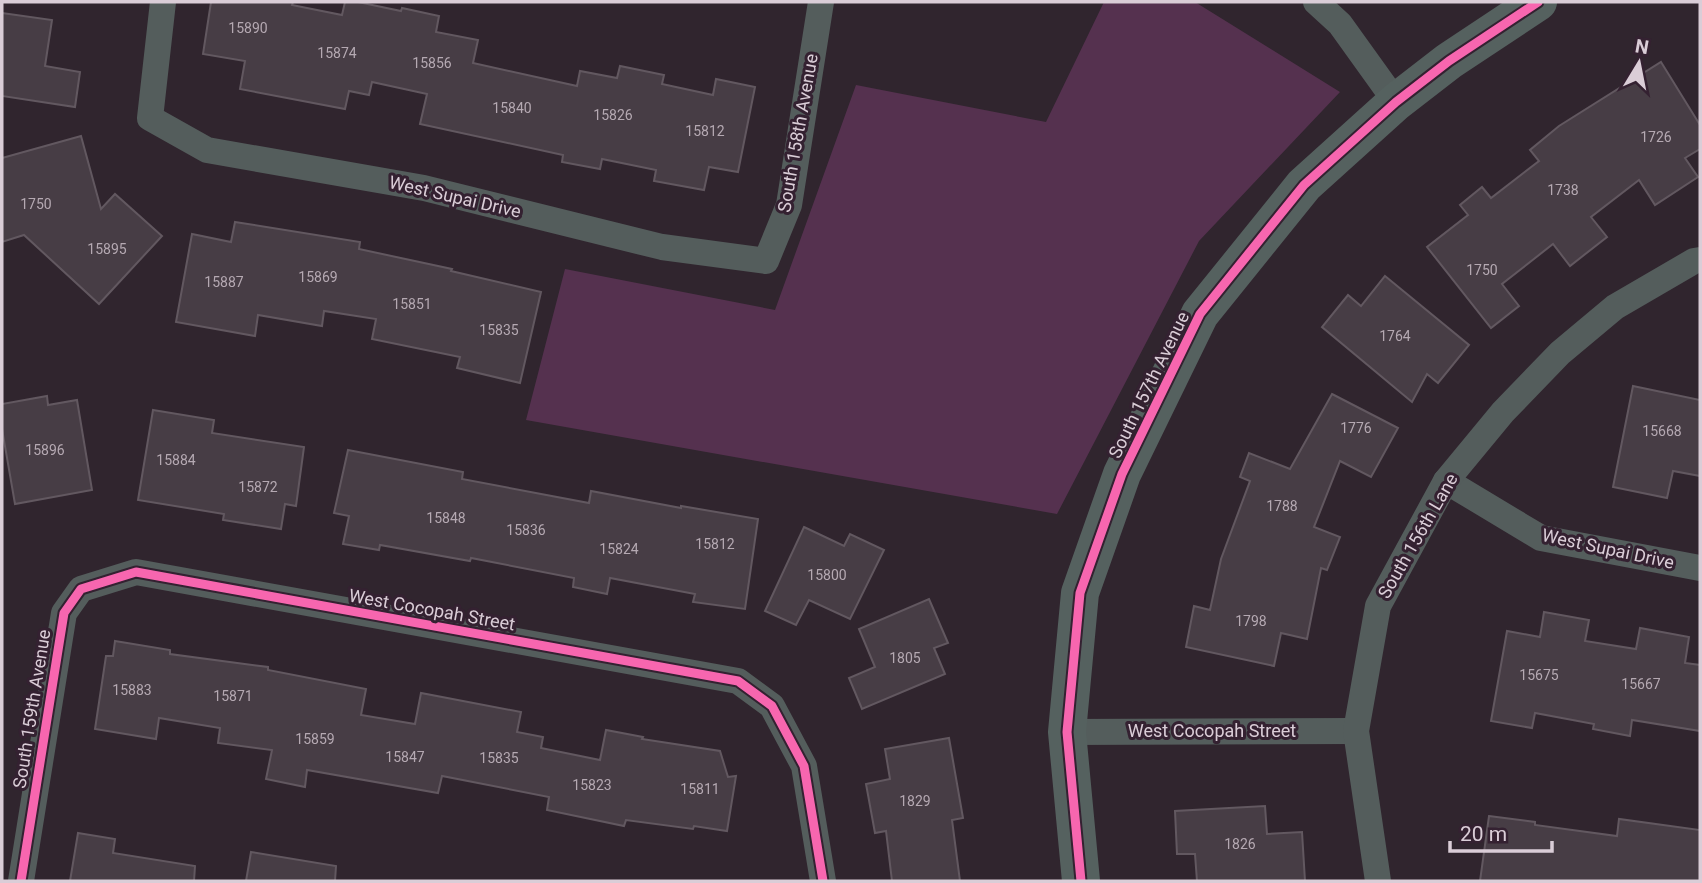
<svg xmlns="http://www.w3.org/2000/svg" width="1702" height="883" font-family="Roboto,sans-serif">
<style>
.green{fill:#55314f}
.building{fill:#473d45;stroke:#625860;stroke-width:2}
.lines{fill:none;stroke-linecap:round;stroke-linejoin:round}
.street{stroke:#545d5c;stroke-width:26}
.secondary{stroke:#55615f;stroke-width:38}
.cycleway-casing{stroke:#342131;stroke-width:13}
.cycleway{stroke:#f766af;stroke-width:9}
.labels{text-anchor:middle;stroke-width:6;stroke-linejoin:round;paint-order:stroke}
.number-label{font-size:14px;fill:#b5a9b2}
.street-label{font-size:18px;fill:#dacdd7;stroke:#342131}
</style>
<rect width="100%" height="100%" fill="#30252e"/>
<path class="green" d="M 1104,2 L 1195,2 L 1340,92 L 1199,241 L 1057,514 L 526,420 L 565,269 L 775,310 L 856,85 L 1046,122 Z"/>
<g class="building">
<path d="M 211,2 L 293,2 L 292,5 L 342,15 L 345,2 L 358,2 L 401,11 L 402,8 L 439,16 L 436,32 L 478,40 L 473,63 L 577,86 L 580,71 L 617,78 L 620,66 L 664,75 L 662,84 L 713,95 L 716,79 L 755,87 L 738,172 L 709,167 L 704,190 L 654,181 L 656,170 L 602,159 L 600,169 L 562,162 L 563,155 L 420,124 L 427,94 L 372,82 L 369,95 L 349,91 L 345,109 L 240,89 L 245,61 L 203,54 Z"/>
<path d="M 2,13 L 52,20 L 45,66 L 80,72 L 75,107 L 2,96 Z"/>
<path d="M 1661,62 L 1700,125 L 1700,149 L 1685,158 L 1698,177 L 1655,205 L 1639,180 L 1591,217 L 1607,237 L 1570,266 L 1553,244 L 1502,284 L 1519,306 L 1491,328 L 1427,247 L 1468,215 L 1460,205 L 1482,187 L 1491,198 L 1539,161 L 1530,150 L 1559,126 Z"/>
<path d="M 81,136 L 101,209 L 115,194 L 162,236 L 99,304 L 24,235 L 2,242 L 2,158 Z"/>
<path d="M 235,222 L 360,242 L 359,249 L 452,269 L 451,271 L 541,292 L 520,383 L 457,368 L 460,357 L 372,339 L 376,319 L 324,311 L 322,326 L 258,315 L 255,336 L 176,322 L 192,234 L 231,242 Z"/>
<path d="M 1385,276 L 1469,345 L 1438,383 L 1427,374 L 1412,402 L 1322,327 L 1348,295 L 1361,306 Z"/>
<path d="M 1633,386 L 1700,400 L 1700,476 L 1673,471 L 1667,498 L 1613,487 Z"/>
<path d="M 1332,394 L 1398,428 L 1371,477 L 1340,461 L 1314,527 L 1340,537 L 1327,570 L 1321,568 L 1307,639 L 1281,633 L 1274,666 L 1186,647 L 1194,606 L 1210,610 L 1221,559 L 1250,481 L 1240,477 L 1249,453 L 1290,469 Z"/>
<path d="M 47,396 L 48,405 L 77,400 L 92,490 L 15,504 L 2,429 L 2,404 Z"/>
<path d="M 153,410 L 214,420 L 212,433 L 304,447 L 296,506 L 285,504 L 281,529 L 223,520 L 224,514 L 138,500 Z"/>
<path d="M 348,450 L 463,472 L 462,479 L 589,503 L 591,491 L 681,508 L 681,506 L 758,519 L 745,609 L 693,602 L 695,594 L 610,578 L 607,594 L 573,587 L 574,578 L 471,558 L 470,561 L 380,545 L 379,550 L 343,544 L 349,516 L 334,513 Z"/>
<path d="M 804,527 L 844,546 L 850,534 L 884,550 L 850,619 L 809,600 L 796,625 L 765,611 Z"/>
<path d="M 929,599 L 948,643 L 934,648 L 945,674 L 862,709 L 849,678 L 875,667 L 859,629 Z"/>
<path d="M 1544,612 L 1589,620 L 1585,641 L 1636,649 L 1640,628 L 1689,637 L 1685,663 L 1700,665 L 1700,731 L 1632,720 L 1630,736 L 1593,729 L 1594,724 L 1535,713 L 1532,728 L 1491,721 L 1507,631 L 1540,637 Z"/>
<path d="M 115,641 L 170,650 L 170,654 L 268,667 L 268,670 L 366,689 L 361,715 L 415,724 L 421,693 L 521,712 L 517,732 L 543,737 L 541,748 L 600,760 L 606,730 L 643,737 L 642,739 L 720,751 L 728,777 L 736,776 L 727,831 L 694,826 L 693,829 L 626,820 L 624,826 L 547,810 L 549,797 L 442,776 L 438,793 L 307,770 L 305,787 L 266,779 L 272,750 L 218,743 L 220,728 L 159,718 L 156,739 L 95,729 L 106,656 L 113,656 Z"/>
<path d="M 949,738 L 963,818 L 952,820 L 960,881 L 892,881 L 886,831 L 875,833 L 866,784 L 890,779 L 885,749 Z"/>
<path d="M 1265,806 L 1267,834 L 1302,832 L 1305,881 L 1197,881 L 1195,854 L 1177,854 L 1175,811 Z"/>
<path d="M 1489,816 L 1535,822 L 1535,825 L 1617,836 L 1619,819 L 1700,830 L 1700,881 L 1480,881 Z"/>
<path d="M 78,833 L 115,839 L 113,853 L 195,866 L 194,881 L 70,881 Z"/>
<path d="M 251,852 L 336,866 L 335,881 L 246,881 Z"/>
</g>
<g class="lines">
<g class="street">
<path d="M 163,2 L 150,118 L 207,150 L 424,188 L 662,247 L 766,261 L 789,205 L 821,2"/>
<path d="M 1316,2 L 1340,24 L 1396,102"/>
<path d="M 1446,481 L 1541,538 L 1700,568"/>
<path d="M 1067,732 L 1356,731"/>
<path d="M 21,881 L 64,613 L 81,589 L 136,572 L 738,681 L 772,706 L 804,766 L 823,881"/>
<path d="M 1378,881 L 1356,731 L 1378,606 L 1446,481 L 1503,412 L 1560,353 L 1615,307 L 1694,261 L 1700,260"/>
</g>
<path class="secondary" d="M 1081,881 L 1067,732 L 1080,593 L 1122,474 L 1200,314 L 1304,185 L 1396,102 L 1449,61 L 1538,2"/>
<g class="cycleway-casing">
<g id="cycleway">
<path d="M 21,881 L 64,613 L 81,589 L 136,572 L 738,681 L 772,706 L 804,766 L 823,881"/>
<path d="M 1081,881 L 1067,732 L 1080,593 L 1122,474 L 1200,314 L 1304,185 L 1396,102 L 1449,61 L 1538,2"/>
</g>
</g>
<use href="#cycleway" class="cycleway"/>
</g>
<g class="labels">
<g class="number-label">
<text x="248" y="33">15890</text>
<text x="337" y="58">15874</text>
<text x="432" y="68">15856</text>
<text x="512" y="113">15840</text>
<text x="613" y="120">15826</text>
<text x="705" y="136">15812</text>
<text x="1656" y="142">1726</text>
<text x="1563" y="195">1738</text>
<text x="36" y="209">1750</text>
<text x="107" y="254">15895</text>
<text x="1482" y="275">1750</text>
<text x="318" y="282">15869</text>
<text x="224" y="287">15887</text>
<text x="412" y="309">15851</text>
<text x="499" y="335">15835</text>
<text x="1395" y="341">1764</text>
<text x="1356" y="433">1776</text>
<text x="1662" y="436">15668</text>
<text x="45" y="455">15896</text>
<text x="176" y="465">15884</text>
<text x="258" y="492">15872</text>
<text x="1282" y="511">1788</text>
<text x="446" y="523">15848</text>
<text x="526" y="535">15836</text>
<text x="715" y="549">15812</text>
<text x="619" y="554">15824</text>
<text x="827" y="580">15800</text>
<text x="1251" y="626">1798</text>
<text x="905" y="663">1805</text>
<text x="1539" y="680">15675</text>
<text x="1641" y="689">15667</text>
<text x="132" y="695">15883</text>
<text x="233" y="701">15871</text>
<text x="315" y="744">15859</text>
<text x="405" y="762">15847</text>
<text x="499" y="763">15835</text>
<text x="592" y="790">15823</text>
<text x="700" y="794">15811</text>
<text x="915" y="806">1829</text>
<text x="1240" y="849">1826</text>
</g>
<g class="street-label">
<text transform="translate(798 133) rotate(-80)" y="6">South 158th Avenue</text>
<text transform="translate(455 197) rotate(13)" y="6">West Supai Drive</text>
<text transform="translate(1149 385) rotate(-64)" y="6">South 157th Avenue</text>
<text transform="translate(1418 536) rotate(-60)" y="6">South 156th Lane</text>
<text transform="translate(1608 549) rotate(12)" y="6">West Supai Drive</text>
<text transform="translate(432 610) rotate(10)" y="6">West Cocopah Street</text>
<text transform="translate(32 709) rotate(-81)" y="6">South 159th Avenue</text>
<text x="1212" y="737">West Cocopah Street</text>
</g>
</g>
<rect width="1702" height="883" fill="none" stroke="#dacdd7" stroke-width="7"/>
<g transform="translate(1639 63) rotate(10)" stroke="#342131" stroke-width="5" paint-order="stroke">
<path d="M0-5L12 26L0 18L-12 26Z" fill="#dacdd7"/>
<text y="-10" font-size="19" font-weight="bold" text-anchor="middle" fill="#dacdd7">N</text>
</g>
<path d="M1450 841v10h102v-10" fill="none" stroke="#dacdd7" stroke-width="3.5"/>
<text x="1460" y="841" font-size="21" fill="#dacdd7" stroke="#342131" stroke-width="5" paint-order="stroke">20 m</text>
</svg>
